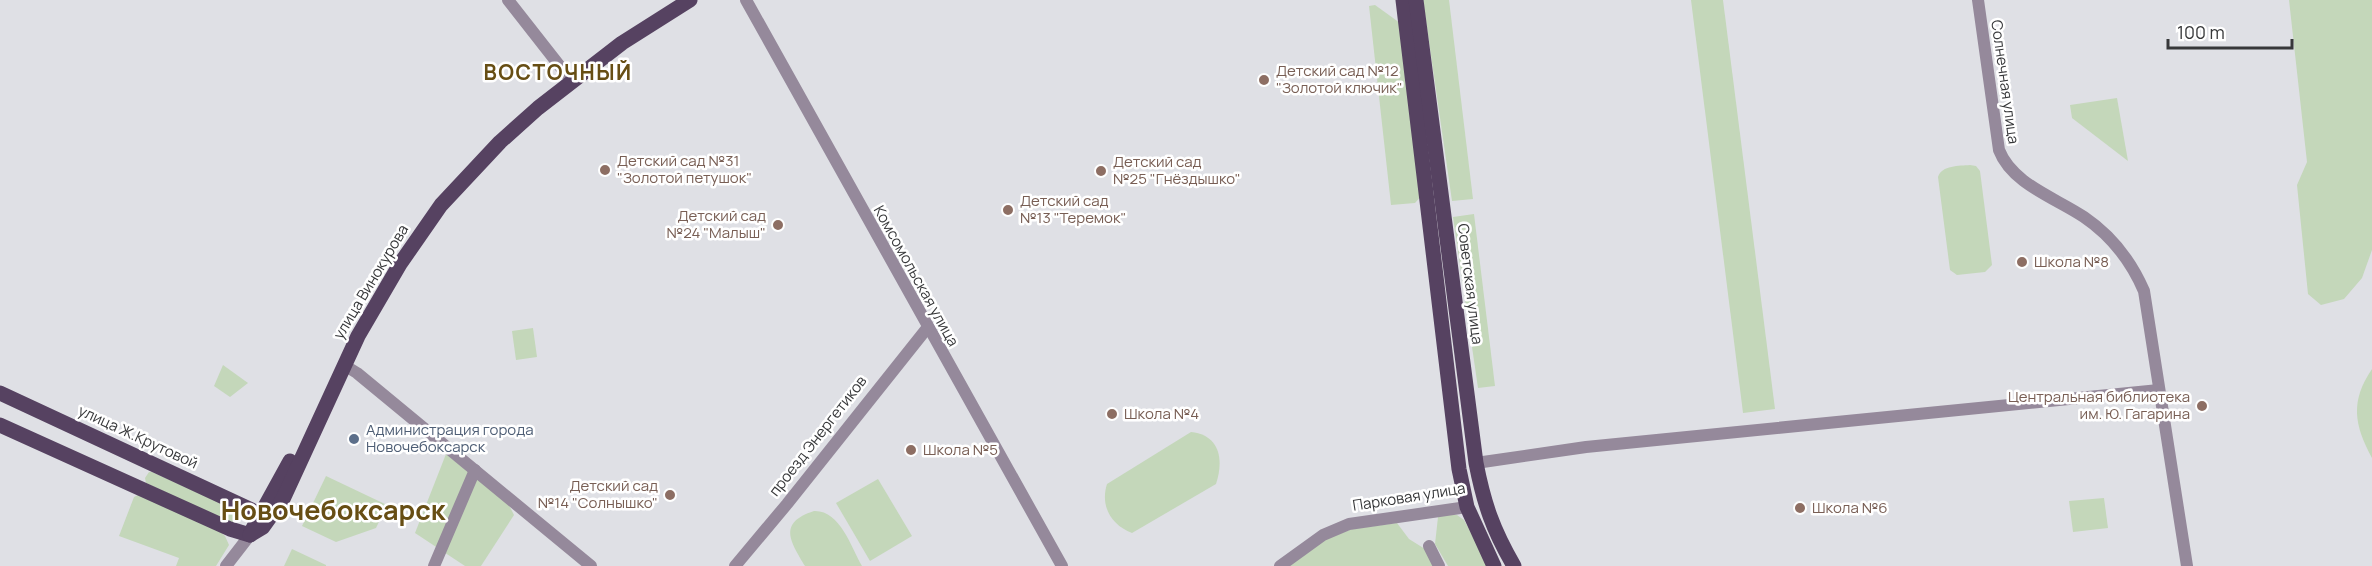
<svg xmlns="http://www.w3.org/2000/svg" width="2372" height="566" font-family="Manrope,sans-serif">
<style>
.green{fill:#c4d7ba}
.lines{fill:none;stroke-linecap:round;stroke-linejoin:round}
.minor{stroke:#95899b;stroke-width:12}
.major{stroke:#564261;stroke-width:15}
.education-dot{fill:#8d6e63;stroke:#fff;stroke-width:2}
.service-dot{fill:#5c6f8a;stroke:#fff;stroke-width:2}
.labels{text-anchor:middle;stroke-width:5;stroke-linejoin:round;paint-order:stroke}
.education-label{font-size:15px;fill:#785e54;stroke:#fff;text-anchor:start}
.street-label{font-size:15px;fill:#37383a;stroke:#fff}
.service-label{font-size:15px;fill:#4e5e75;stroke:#fff;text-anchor:start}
.district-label{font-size:21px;font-weight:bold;letter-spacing:1.5px;fill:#674e14;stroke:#fff}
.town-label{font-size:27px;font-weight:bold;fill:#674e14;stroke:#fff}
</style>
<rect width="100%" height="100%" fill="#dfe0e5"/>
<g class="green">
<path d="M 1423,0 L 1449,0 L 1473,199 L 1452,201 Z"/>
<path d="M 1691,0 L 1723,0 L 1775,409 L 1743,413 Z"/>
<path d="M 2289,0 L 2372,0 L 2372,250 L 2362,278 L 2344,299 L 2321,305 L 2308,294 L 2297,185 L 2307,162 Z"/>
<path d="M 1375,5 L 1400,23 L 1422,195 L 1415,203 L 1391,205 L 1369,6 Z"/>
<path d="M 2117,98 L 2128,161 L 2072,118 L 2070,105 Z"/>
<path d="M 1970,165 L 1976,166 L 1980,171 L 1992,265 L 1985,272 L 1957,275 L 1950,270 L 1938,177 C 1942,165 1959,166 1970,165 Z"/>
<path d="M 1474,214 L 1495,386 L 1478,388 L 1453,217 Z"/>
<path d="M 533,328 L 537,357 L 516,360 L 512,331 Z"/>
<path d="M 223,365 L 248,383 L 230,397 L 214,386 Z"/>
<path d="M 2372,369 L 2372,458 C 2354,425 2350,401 2372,369 Z"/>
<path d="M 1191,432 C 1220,435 1224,460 1216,484 L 1132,533 C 1111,525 1100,506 1107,484 Z"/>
<path d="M 446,454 L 508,503 L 514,515 L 481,566 L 465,566 L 415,533 Z"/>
<path d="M 149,472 L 152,472 L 236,510 L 240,517 L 238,521 L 230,523 L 146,483 L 145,478 Z"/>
<path d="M 326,476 L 387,505 L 376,528 L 336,542 L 302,526 Z"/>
<path d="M 878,479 L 912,536 L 870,561 L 836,503 Z"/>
<path d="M 138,495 L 218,530 L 225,536 L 229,545 L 216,566 L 176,566 L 179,558 L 119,536 L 134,497 Z"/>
<path d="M 2104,498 L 2108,528 L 2073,532 L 2069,501 Z"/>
<path d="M 814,511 C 840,510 851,547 862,566 L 805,566 C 791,542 777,523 814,511 Z"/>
<path d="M 1440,515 L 1457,515 L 1464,520 L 1489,566 L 1448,566 L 1435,544 L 1438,517 Z"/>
<path d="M 1397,523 L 1409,539 L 1425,549 L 1434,566 L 1288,566 L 1316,543 L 1352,529 Z"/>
<path d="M 292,549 L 326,565 L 326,566 L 284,566 Z"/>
</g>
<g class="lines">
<g class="minor">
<path d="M 508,0 L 566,74"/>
<path d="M 746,0 L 1062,566"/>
<path d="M 1978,0 L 1999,150 C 2012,184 2056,198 2084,217 C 2112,236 2131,261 2144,291 L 2187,566"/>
<path d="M 344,365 L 357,373 L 591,566"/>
<path d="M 1476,463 L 1586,447 L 2159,390"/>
<path d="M 1429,546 L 1439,566"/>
<path d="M 226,566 L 250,535"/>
<path d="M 434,566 L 475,470"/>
<path d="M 735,566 L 787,504 L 928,327"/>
<path d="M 1280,566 L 1323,535 L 1349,524 L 1467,507"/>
</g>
<g class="major">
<path d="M 1403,0 L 1459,469 L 1467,507 L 1494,566"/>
<path d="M 1416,0 L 1476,463 C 1484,504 1493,530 1514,566"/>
<path d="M 0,393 L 260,514"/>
<path d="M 0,425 L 230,529 L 250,535"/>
<path d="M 251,532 L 290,461"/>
<path d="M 250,535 L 263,527 L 283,499 L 358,336 L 400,264 L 441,205 L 500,142 L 538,108 L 622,43 L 690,0"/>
</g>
</g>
<g class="education-dot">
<circle cx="1264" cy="80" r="6"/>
<circle cx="605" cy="170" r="6"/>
<circle cx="1101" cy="171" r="6"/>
<circle cx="1008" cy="210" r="6"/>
<circle cx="778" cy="225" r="6"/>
<circle cx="2022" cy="262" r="6"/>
<circle cx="2202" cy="406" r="6"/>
<circle cx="1112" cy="414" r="6"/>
<circle cx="911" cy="450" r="6"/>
<circle cx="670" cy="495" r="6"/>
<circle cx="1800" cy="508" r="6"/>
</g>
<circle class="service-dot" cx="354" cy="439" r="6"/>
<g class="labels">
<g class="education-label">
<text x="1276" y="76">Детский сад №12<tspan x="1276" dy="17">"Золотой ключик"</tspan></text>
<text x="617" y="166">Детский сад №31<tspan x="617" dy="17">"Золотой петушок"</tspan></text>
<text x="1113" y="167">Детский сад<tspan x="1113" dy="17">№25 "Гнёздышко"</tspan></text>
<text x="1020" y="206">Детский сад<tspan x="1020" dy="17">№13 "Теремок"</tspan></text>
<text x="766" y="221" text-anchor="end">Детский сад<tspan x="766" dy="17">№24 "Малыш"</tspan></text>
<text x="2034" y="267">Школа №8</text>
<text x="2190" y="402" text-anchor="end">Центральная библиотека<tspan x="2190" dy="17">им. Ю. Гагарина</tspan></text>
<text x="1124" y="419">Школа №4</text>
<text x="923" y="455">Школа №5</text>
<text x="658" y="491" text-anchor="end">Детский сад<tspan x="658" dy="17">№14 "Солнышко"</tspan></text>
<text x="1812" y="513">Школа №6</text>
</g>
<g class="street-label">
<text transform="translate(2005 82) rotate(82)" y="5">Солнечная улица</text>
<text transform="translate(916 276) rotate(61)" y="5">Комсомольская улица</text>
<text transform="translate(371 282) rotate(-59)" y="5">улица Винокурова</text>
<text transform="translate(1470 284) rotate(83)" y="5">Советская улица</text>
<text transform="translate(818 436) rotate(-52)" y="5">проезд Энергетиков</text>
<text transform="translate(138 437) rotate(25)" y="5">улица Ж.Крутовой</text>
<text transform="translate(1409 497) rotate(-9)" y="5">Парковая улица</text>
</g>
<g class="service-label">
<text x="366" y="435">Администрация города<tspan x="366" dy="17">Новочебоксарск</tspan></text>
</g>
<g class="district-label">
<text x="558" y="80">ВОСТОЧНЫЙ</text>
</g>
<g class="town-label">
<text x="333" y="520">Новочебоксарск</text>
</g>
</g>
<path d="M2168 39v9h124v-9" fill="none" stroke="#37383a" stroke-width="3"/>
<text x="2177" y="39" font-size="18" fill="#37383a" stroke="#ffffff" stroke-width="4.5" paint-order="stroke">100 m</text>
</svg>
